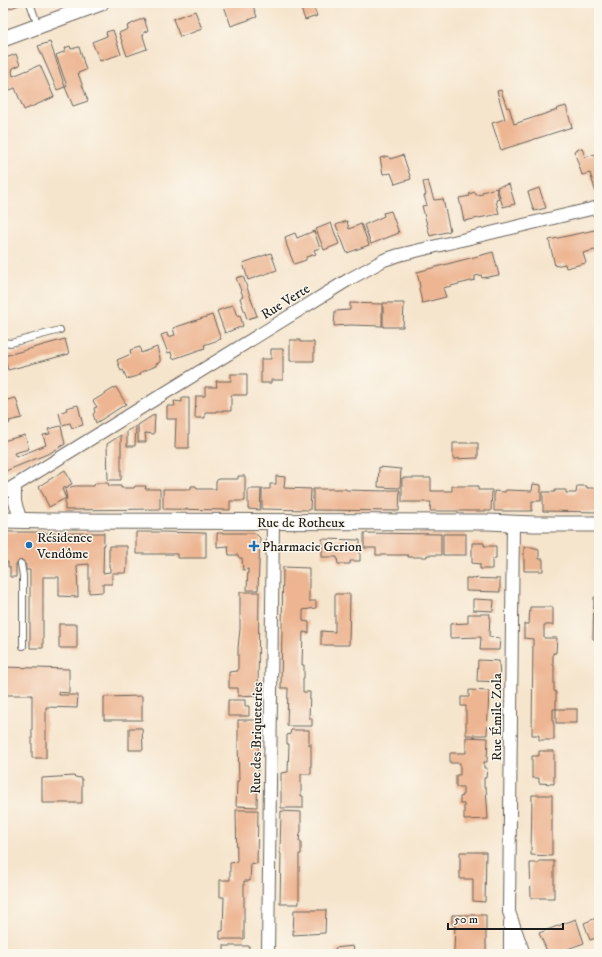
<svg xmlns="http://www.w3.org/2000/svg" width="602" height="957" font-family="'IM FELL DW Pica',serif">
<style>
.building{fill:#edb592}
.lines{fill:none;stroke-linecap:round;stroke-linejoin:round}
.service-casing{stroke:#68625a;stroke-width:8}
.minor-casing{stroke:#68625a;stroke-width:14}
.tertiary-casing{stroke:#68625a;stroke-width:17}
.service{stroke:#fff;stroke-width:6}
.minor{stroke:#fff;stroke-width:12}
.tertiary{stroke:#fff;stroke-width:15}
.poi-dot{fill:#1f6fb2;stroke:#fbf7ec;stroke-width:1.5}
.labels{text-anchor:middle;stroke-width:3;stroke-linejoin:round;paint-order:stroke}
.street-label{font-size:14px;fill:#1c1c1c;stroke:#fbf7ec}
.poi-label{font-size:14px;fill:#1c1c1c;stroke:#fbf7ec;text-anchor:start}
</style>
<rect width="100%" height="100%" fill="#fbf7ec"/>
<filter id="ink" filterUnits="userSpaceOnUse"><feTurbulence type="fractalNoise" baseFrequency=".025" numOctaves="2"/><feDisplacementMap in="SourceGraphic" scale="8" xChannelSelector="R" yChannelSelector="G"/><feConvolveMatrix kernelMatrix="1 2 1 2 8 2 1 2 1" color-interpolation-filters="sRGB"/></filter>
<filter id="wash" filterUnits="userSpaceOnUse"><feTurbulence type="fractalNoise" baseFrequency=".012" numOctaves="4" result="noise"/><feDisplacementMap in="SourceGraphic" scale="16" xChannelSelector="R" yChannelSelector="G"/><feGaussianBlur stdDeviation="0.9" result="paint"/><feColorMatrix in="noise" values="0 0 0 0 0 0 0 0 0 0 0 0 0 0 0 0 0 1.4 0 .05"/><feComposite in="paint" operator="in"/></filter>
<g filter="url(#wash)">
<rect width="100%" height="100%" fill="#f6e5cd"/>
<g id="blocks">
<g class="building">
<path d="M 3,3 L 24,3 L 3,11 Z"/>
<path d="M 223,3 L 252,3 L 257,17 L 231,26 Z"/>
<path d="M 299,3 L 312,3 L 317,16 L 305,20 Z"/>
<path d="M 195,11 L 202,29 L 180,37 L 173,19 Z"/>
<path d="M 144,18 L 148,31 L 144,32 L 143,36 L 147,49 L 127,56 L 119,33 L 128,29 L 127,26 Z"/>
<path d="M 113,30 L 121,54 L 100,61 L 92,42 L 107,36 L 106,32 Z"/>
<path d="M 50,42 L 65,87 L 57,90 L 38,46 Z"/>
<path d="M 70,46 L 71,49 L 79,47 L 86,70 L 78,73 L 88,101 L 73,106 L 65,87 L 67,86 L 56,55 L 66,51 L 65,48 Z"/>
<path d="M 16,54 L 20,65 L 13,68 L 12,72 L 13,76 L 40,65 L 54,97 L 24,110 L 15,88 L 10,90 L 3,70 L 3,59 Z"/>
<path d="M 501,90 L 507,108 L 509,107 L 514,124 L 557,110 L 556,109 L 566,106 L 572,127 L 501,150 L 492,123 L 505,119 L 497,91 Z"/>
<path d="M 582,148 L 585,157 L 599,153 L 599,195 L 597,196 L 590,173 L 582,175 L 574,151 Z"/>
<path d="M 403,155 L 411,179 L 395,184 L 391,173 L 383,174 L 380,158 L 388,156 L 390,159 Z"/>
<path d="M 428,181 L 434,200 L 443,199 L 450,231 L 430,236 L 422,206 L 427,205 L 424,196 L 426,195 L 423,182 Z"/>
<path d="M 509,184 L 515,204 L 503,207 L 497,187 Z"/>
<path d="M 496,188 L 499,199 L 496,200 L 499,214 L 464,221 L 459,198 L 470,196 L 469,194 L 475,192 L 476,195 L 483,194 L 482,192 Z"/>
<path d="M 539,188 L 546,208 L 534,211 L 528,192 Z"/>
<path d="M 391,211 L 399,233 L 371,244 L 364,225 L 384,216 L 383,213 Z"/>
<path d="M 347,221 L 349,229 L 361,224 L 369,245 L 347,253 L 336,225 Z"/>
<path d="M 331,223 L 339,244 L 324,250 L 316,229 Z"/>
<path d="M 599,229 L 599,249 L 583,253 L 586,263 L 566,268 L 565,264 L 555,266 L 549,240 Z"/>
<path d="M 314,231 L 320,248 L 314,250 L 316,254 L 306,257 L 306,260 L 294,264 L 287,246 L 285,237 L 295,233 L 297,238 Z"/>
<path d="M 493,252 L 499,275 L 482,278 L 481,275 L 475,276 L 475,280 L 443,288 L 446,297 L 422,303 L 419,288 L 420,287 L 417,272 Z"/>
<path d="M 271,253 L 277,270 L 248,280 L 243,263 Z"/>
<path d="M 243,276 L 257,316 L 247,319 L 240,298 L 243,296 L 236,278 Z"/>
<path d="M 350,303 L 382,304 L 382,326 L 350,325 L 334,326 L 335,311 L 350,310 Z"/>
<path d="M 383,303 L 404,303 L 403,327 L 383,327 Z"/>
<path d="M 233,305 L 237,316 L 240,315 L 243,326 L 225,333 L 217,311 Z"/>
<path d="M 212,315 L 221,339 L 204,345 L 205,348 L 173,359 L 171,352 L 168,353 L 161,335 L 167,333 L 168,337 L 175,335 L 173,328 Z"/>
<path d="M 65,339 L 69,354 L 8,370 L 4,356 Z"/>
<path d="M 290,340 L 300,340 L 300,342 L 314,342 L 314,361 L 290,361 Z"/>
<path d="M 140,347 L 141,353 L 157,347 L 160,358 L 160,362 L 156,364 L 156,366 L 141,372 L 140,375 L 127,379 L 123,370 L 121,371 L 117,360 L 131,354 L 130,350 Z"/>
<path d="M 271,349 L 283,349 L 283,380 L 271,380 L 271,383 L 261,383 L 261,359 L 271,359 Z"/>
<path d="M 231,374 L 247,374 L 247,395 L 231,395 L 231,411 L 216,411 L 216,412 L 205,412 L 205,418 L 195,418 L 196,396 L 205,396 L 205,387 L 217,387 L 216,381 L 231,381 Z"/>
<path d="M 116,387 L 126,404 L 96,423 L 93,414 L 95,412 L 94,408 L 97,407 L 93,401 Z"/>
<path d="M 16,398 L 22,418 L 9,421 L 10,423 L 3,424 L 3,401 Z"/>
<path d="M 182,398 L 189,398 L 189,448 L 175,448 L 176,419 L 167,419 L 167,406 L 175,406 L 174,401 L 182,402 Z"/>
<path d="M 78,405 L 83,425 L 72,428 L 70,423 L 62,425 L 59,413 L 67,410 L 66,408 Z"/>
<path d="M 155,414 L 154,434 L 145,433 L 146,442 L 138,442 L 138,425 Z"/>
<path d="M 61,426 L 65,444 L 50,453 L 3,472 L 3,441 L 25,435 L 29,449 L 14,453 L 16,457 L 46,445 L 43,435 L 50,434 L 48,429 Z"/>
<path d="M 136,426 L 135,446 L 127,446 L 127,431 Z"/>
<path d="M 121,435 L 121,480 L 108,480 L 107,444 Z"/>
<path d="M 453,443 L 478,443 L 478,458 L 453,459 Z"/>
<path d="M 379,467 L 401,469 L 400,488 L 378,487 Z"/>
<path d="M 65,470 L 72,484 L 62,489 L 66,498 L 49,507 L 39,486 Z"/>
<path d="M 238,476 L 245,476 L 245,501 L 230,501 L 230,510 L 163,509 L 163,489 L 191,489 L 191,486 L 196,486 L 197,489 L 216,489 L 216,482 L 218,479 L 238,479 Z"/>
<path d="M 276,476 L 285,477 L 284,488 L 311,489 L 310,510 L 262,509 L 262,489 L 270,489 L 270,484 L 276,484 Z"/>
<path d="M 402,478 L 431,478 L 431,491 L 452,491 L 452,486 L 478,486 L 478,490 L 492,490 L 491,511 L 430,511 L 431,502 L 402,502 Z"/>
<path d="M 95,483 L 108,483 L 109,486 L 121,486 L 121,488 L 134,488 L 135,486 L 146,486 L 145,489 L 160,489 L 160,509 L 65,510 L 65,500 L 67,499 L 65,489 L 74,486 L 94,486 Z"/>
<path d="M 533,484 L 541,485 L 541,501 L 532,501 L 532,511 L 494,511 L 494,491 L 505,492 L 506,490 L 532,491 Z"/>
<path d="M 577,486 L 587,486 L 587,488 L 599,488 L 599,512 L 543,511 L 543,492 L 555,492 L 555,490 L 566,490 L 566,493 L 576,493 Z"/>
<path d="M 248,489 L 261,489 L 260,510 L 248,509 Z"/>
<path d="M 313,489 L 346,489 L 346,490 L 386,491 L 386,490 L 400,490 L 399,511 L 313,510 Z"/>
<path d="M 3,532 L 44,532 L 44,533 L 104,533 L 103,573 L 110,572 L 110,567 L 109,567 L 109,546 L 127,546 L 127,567 L 126,573 L 112,573 L 112,584 L 103,584 L 103,592 L 89,593 L 89,564 L 77,565 L 78,597 L 59,596 L 59,577 L 43,577 L 43,648 L 30,648 L 30,570 L 26,570 L 26,564 L 16,564 L 16,577 L 10,577 L 10,567 L 8,567 L 8,562 L 3,562 Z"/>
<path d="M 136,532 L 164,532 L 206,533 L 206,558 L 177,558 L 177,554 L 136,554 Z"/>
<path d="M 217,533 L 255,533 L 260,538 L 258,590 L 247,590 L 248,569 L 243,570 L 242,558 L 239,558 L 238,555 L 229,555 L 228,546 L 217,547 Z"/>
<path d="M 364,533 L 441,534 L 441,555 L 427,555 L 427,557 L 408,557 L 408,555 L 376,555 L 376,548 L 364,548 Z"/>
<rect x="443" y="534" width="23" height="21"/>
<path d="M 322,539 L 360,540 L 360,561 L 350,561 L 350,564 L 338,564 L 337,557 L 322,557 Z"/>
<path d="M 472,543 L 484,543 L 484,546 L 496,546 L 496,558 L 492,559 L 492,569 L 480,569 L 480,564 L 472,563 Z"/>
<path d="M 524,547 L 532,547 L 539,549 L 539,559 L 543,559 L 543,571 L 524,571 Z"/>
<path d="M 283,567 L 309,568 L 309,601 L 316,601 L 316,608 L 303,610 L 303,621 L 309,622 L 309,633 L 303,632 L 302,665 L 304,665 L 304,678 L 303,678 L 303,692 L 310,692 L 309,718 L 312,718 L 312,726 L 287,726 L 288,688 L 281,688 Z"/>
<path d="M 466,578 L 500,579 L 500,592 L 466,591 Z"/>
<path d="M 240,592 L 259,592 L 258,695 L 238,696 L 238,688 L 229,688 L 229,672 L 238,671 L 238,648 L 240,629 Z"/>
<path d="M 335,594 L 350,594 L 349,645 L 321,645 L 321,631 L 335,632 Z"/>
<path d="M 594,597 L 599,597 L 599,639 L 593,639 Z"/>
<path d="M 473,599 L 494,600 L 493,611 L 473,610 Z"/>
<path d="M 530,607 L 553,607 L 553,625 L 544,625 L 544,638 L 557,638 L 556,653 L 553,653 L 553,665 L 554,665 L 554,691 L 556,692 L 556,709 L 553,709 L 553,723 L 554,724 L 554,740 L 539,740 L 539,735 L 532,735 L 533,639 L 524,638 L 524,624 L 529,624 Z"/>
<path d="M 468,614 L 490,614 L 489,637 L 500,638 L 499,650 L 480,650 L 481,637 L 450,638 L 450,624 L 468,623 Z"/>
<rect x="59" y="624" width="18" height="24"/>
<path d="M 478,660 L 499,661 L 500,682 L 477,681 Z"/>
<path d="M 3,667 L 69,669 L 69,693 L 58,692 L 59,695 L 78,695 L 77,708 L 46,707 L 46,758 L 32,758 L 32,695 L 3,695 Z"/>
<path d="M 469,690 L 489,691 L 487,735 L 466,735 L 466,706 L 461,706 L 461,697 L 469,697 Z"/>
<path d="M 142,696 L 142,720 L 104,720 L 104,697 Z"/>
<path d="M 228,700 L 245,700 L 245,706 L 249,706 L 249,716 L 228,716 Z"/>
<rect x="556" y="709" width="21" height="14"/>
<path d="M 238,720 L 259,720 L 257,807 L 236,806 L 237,781 L 239,781 L 238,742 Z"/>
<path d="M 129,728 L 142,728 L 143,750 L 129,750 Z"/>
<path d="M 291,730 L 309,730 L 309,745 L 311,743 L 311,774 L 301,774 L 301,796 L 303,796 L 303,808 L 281,808 L 281,773 L 288,772 L 289,744 L 287,744 L 287,735 L 290,734 Z"/>
<path d="M 466,737 L 488,738 L 487,762 L 484,762 L 484,768 L 487,768 L 486,778 L 484,778 L 484,787 L 486,787 L 488,819 L 464,820 L 464,804 L 460,804 L 460,797 L 463,796 L 463,787 L 456,787 L 456,775 L 460,775 L 460,763 L 450,763 L 450,753 L 466,753 Z"/>
<path d="M 539,751 L 554,751 L 554,784 L 539,783 L 539,778 L 532,778 L 532,756 L 539,756 Z"/>
<path d="M 74,776 L 75,777 L 81,778 L 82,780 L 82,803 L 42,803 L 42,778 Z"/>
<path d="M 532,795 L 552,795 L 552,856 L 531,855 Z"/>
<path d="M 236,810 L 258,810 L 257,864 L 251,863 L 250,881 L 244,881 L 244,939 L 220,939 L 220,931 L 223,931 L 224,897 L 220,897 L 220,880 L 230,880 L 230,863 L 237,862 Z"/>
<path d="M 281,811 L 301,812 L 301,832 L 300,833 L 299,841 L 301,841 L 301,854 L 299,854 L 299,904 L 280,904 L 281,854 L 280,853 Z"/>
<path d="M 460,852 L 486,852 L 485,902 L 473,901 L 473,879 L 460,879 Z"/>
<path d="M 539,861 L 554,861 L 554,898 L 531,898 L 530,863 L 538,863 Z"/>
<path d="M 294,910 L 326,910 L 325,933 L 293,935 Z"/>
<path d="M 452,915 L 486,915 L 486,954 L 452,954 L 452,951 L 454,951 L 455,924 L 452,924 Z"/>
<path d="M 599,915 L 599,937 L 590,940 L 584,923 L 596,918 L 596,916 Z"/>
<path d="M 576,919 L 584,943 L 553,954 L 548,953 L 539,933 Z"/>
<rect x="224" y="946" width="25" height="8"/>
<path d="M 353,946 L 355,954 L 335,954 L 335,948 Z"/>
</g>
</g>
</g>
<g filter="url(#ink)">
<use href="#blocks" fill-opacity="0" stroke="#68625a" stroke-width="1"/>
<g class="lines">
<g class="service-casing">
<g id="service">
<path d="M 30,3 L 38,26"/>
<path d="M 3,342 L 11,343 L 60,330"/>
<path d="M 21,564 L 23,576 L 23,646"/>
</g>
</g>
<g class="minor-casing">
<g id="minor">
<path d="M 15,487 L 15,502 L 21,521"/>
<path d="M 3,493 L 348,280 L 384,260 L 399,255 L 599,207"/>
<path d="M 513,523 L 509,912 L 524,954"/>
<path d="M 510,922 L 510,954"/>
<path d="M 268,954 L 273,522"/>
</g>
</g>
<g class="tertiary-casing">
<g id="tertiary">
<path d="M 3,39 L 101,3"/>
<path d="M 3,520 L 47,521 L 488,522 L 534,524 L 599,524"/>
</g>
</g>
<use href="#service" class="service"/>
<use href="#minor" class="minor"/>
<use href="#tertiary" class="tertiary"/>
</g>
</g>
<g class="poi-dot">
<circle cx="29" cy="545" r="4"/>
<path d="M252 540h4v4h4v4h-4v4h-4v-4h-4v-4h4z"/>
</g>
<g class="labels">
<g class="street-label">
<text transform="translate(285 301) rotate(-32)" y="5">Rue Verte</text>
<text x="301" y="527">Rue de Rotheux</text>
<text transform="translate(496 717) rotate(-90)" y="5">Rue Émile Zola</text>
<text transform="translate(256 738) rotate(-89)" y="5">Rue des Briqueteries</text>
</g>
<g class="poi-label">
<text x="37" y="542">Résidence<tspan x="37" dy="16">Vendôme</tspan></text>
<text x="262" y="551">Pharmacie Gerion</text>
</g>
</g>
<rect width="602" height="957" fill="none" stroke="#fbf7ec" stroke-width="16"/>
<path d="M448 923v6h115v-6" fill="none" stroke="#1c1c1c" stroke-width="2"/>
<text x="454" y="923" font-size="12" fill="#1c1c1c" stroke="#fbf7ec" stroke-width="3" paint-order="stroke">50 m</text>
</svg>
